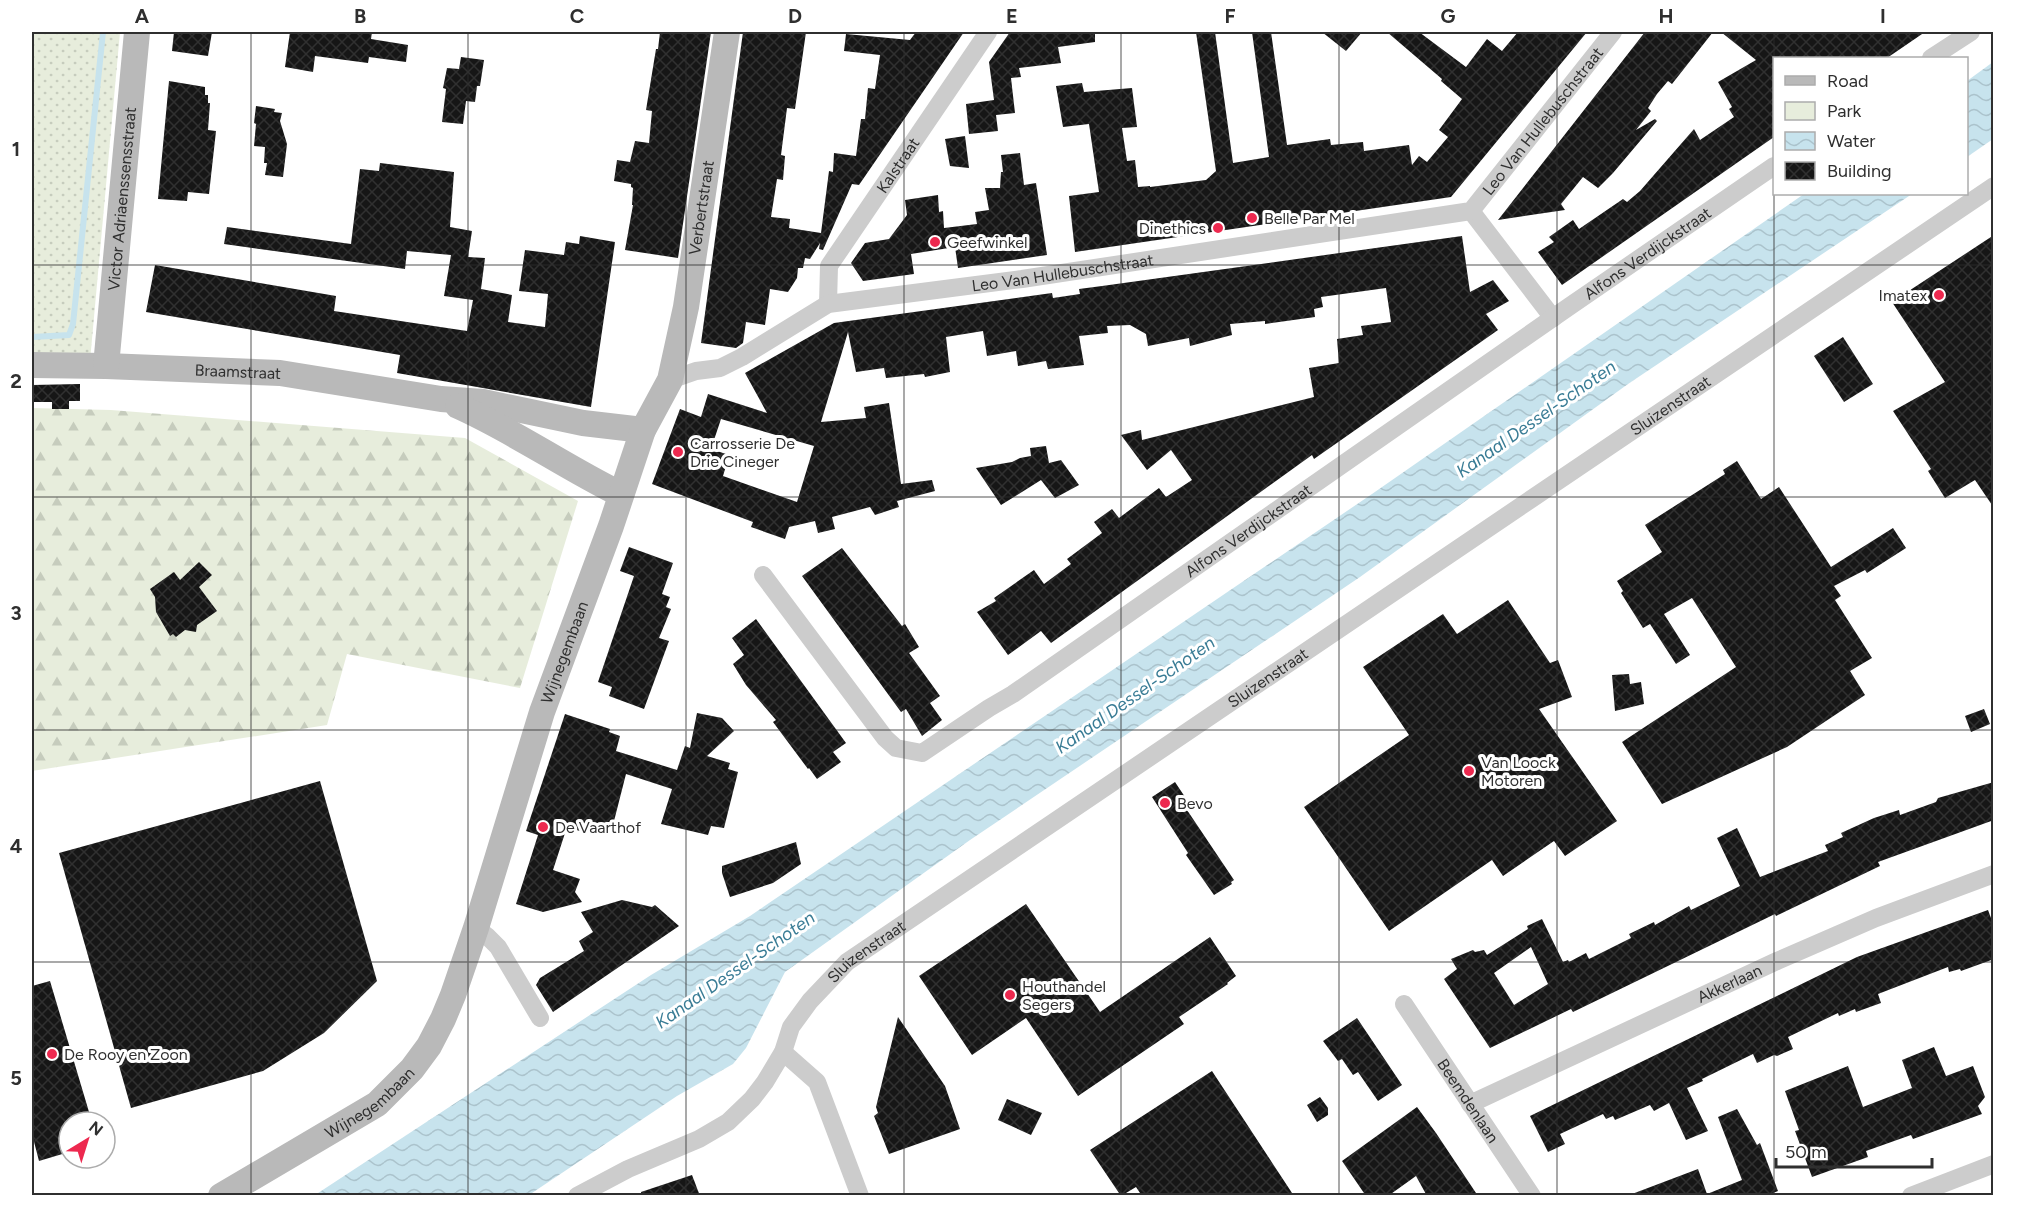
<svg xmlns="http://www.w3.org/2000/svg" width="2025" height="1227" font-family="Figtree,sans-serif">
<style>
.green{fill:url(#green-dots)}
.forest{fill:url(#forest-firs)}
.water{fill:url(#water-waves)}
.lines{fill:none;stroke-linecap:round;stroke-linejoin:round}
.stream{stroke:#c7e3ed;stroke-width:6}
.building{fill:url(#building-cross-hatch);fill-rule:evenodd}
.street{stroke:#ccc;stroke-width:18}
.secondary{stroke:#b9b9b9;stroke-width:26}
.grid{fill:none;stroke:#2f2f2f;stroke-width:1.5;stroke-opacity:0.55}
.poi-dot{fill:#ed294f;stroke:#fff;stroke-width:2}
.labels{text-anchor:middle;stroke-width:6;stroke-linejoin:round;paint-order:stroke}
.street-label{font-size:16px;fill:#2f2f2f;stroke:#fff}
.poi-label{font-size:16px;fill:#2f2f2f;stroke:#fff;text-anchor:start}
.water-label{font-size:18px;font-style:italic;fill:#397c95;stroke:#fff}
.neatline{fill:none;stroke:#2f2f2f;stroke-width:2}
.grid-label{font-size:20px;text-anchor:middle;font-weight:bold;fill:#2f2f2f}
</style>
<defs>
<pattern id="green-dots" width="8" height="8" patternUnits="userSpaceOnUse" patternTransform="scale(1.5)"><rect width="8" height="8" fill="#e7eddc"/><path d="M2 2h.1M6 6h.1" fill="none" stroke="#c6ccbd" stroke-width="1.8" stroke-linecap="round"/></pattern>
<pattern id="forest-firs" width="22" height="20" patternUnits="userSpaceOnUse" patternTransform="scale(1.5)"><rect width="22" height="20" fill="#e7eddc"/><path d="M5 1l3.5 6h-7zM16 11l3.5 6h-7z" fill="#c6ccbd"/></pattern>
<pattern id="water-waves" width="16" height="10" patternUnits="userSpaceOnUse" patternTransform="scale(1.5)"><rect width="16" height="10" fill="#c7e3ed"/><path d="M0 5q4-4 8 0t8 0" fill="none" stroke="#abc3cc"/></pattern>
<pattern id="building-cross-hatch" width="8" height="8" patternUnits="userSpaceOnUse" patternTransform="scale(1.5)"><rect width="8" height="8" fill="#161616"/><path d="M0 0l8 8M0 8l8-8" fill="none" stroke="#303030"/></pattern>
</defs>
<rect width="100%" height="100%" fill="#fff"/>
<path class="green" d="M 32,32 L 120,32 L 90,361 L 32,357 Z"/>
<path class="forest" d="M 32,408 L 111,410 L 465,438 L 578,501 L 520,688 L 347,654 L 327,725 L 32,771 Z"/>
<g class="water">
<path d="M 1993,62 L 1993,139 L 1967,157 L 1967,81 Z"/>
<path d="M 1804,194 L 1912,194 L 1628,384 L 1360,577 L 970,840 L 785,972 L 746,1048 L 733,1064 L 677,1096 L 529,1195 L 315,1195 L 651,975 L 750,916 L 1372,494 Z"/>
</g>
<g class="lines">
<path class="stream" d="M 32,337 L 69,335 L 73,324 L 103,32"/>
</g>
<g class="building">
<path d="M 174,32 L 212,32 L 208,56 L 172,51 Z"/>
<path d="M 290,32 L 372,32 L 371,39 L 408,45 L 406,62 L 369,57 L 368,63 L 315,56 L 313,72 L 285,67 Z"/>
<path d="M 660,32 L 711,32 L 678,258 L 625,250 L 633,205 L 632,205 L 633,188 L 631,187 L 631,184 L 614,181 L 617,160 L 630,162 L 635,141 L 649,143 L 652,111 L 646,110 L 656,49 L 658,49 Z"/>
<path d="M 743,32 L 806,32 L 795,109 L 787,108 L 781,155 L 785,156 L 783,180 L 777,179 L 771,217 L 790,219 L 789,228 L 821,233 L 829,171 L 833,172 L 834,153 L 856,156 L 861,119 L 865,119 L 868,88 L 875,89 L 880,55 L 844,51 L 846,34 L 910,40 L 916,32 L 964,32 L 859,185 L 852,184 L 823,250 L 819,249 L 820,243 L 810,259 L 805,258 L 803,268 L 798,268 L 797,278 L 788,292 L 770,289 L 765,325 L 746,322 L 743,343 L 736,348 L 701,343 Z"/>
<path d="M 1010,32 L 1095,32 L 1095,42 L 1058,47 L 1061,63 L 1019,68 L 1021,77 L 1011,78 L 1015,113 L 996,115 L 998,131 L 969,134 L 966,104 L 994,100 L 989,62 Z"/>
<path d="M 1196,32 L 1215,32 L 1233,163 L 1269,157 L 1252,32 L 1271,32 L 1287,145 L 1330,139 L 1331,145 L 1363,142 L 1364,151 L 1409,145 L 1412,165 L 1419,156 L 1427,162 L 1448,137 L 1439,130 L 1462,99 L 1441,81 L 1442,79 L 1387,32 L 1419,32 L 1466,67 L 1487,39 L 1502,51 L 1518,32 L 1587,32 L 1451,197 L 1075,252 L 1069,196 L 1099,192 L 1089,124 L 1063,127 L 1056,86 L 1082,83 L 1084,92 L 1132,88 L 1137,127 L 1122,128 L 1127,161 L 1135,160 L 1138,187 L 1150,186 L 1150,187 L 1206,180 L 1216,171 Z"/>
<path d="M 1322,32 L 1362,32 L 1346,51 Z"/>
<path d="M 1645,32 L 1713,32 L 1672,84 L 1668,81 L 1657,94 L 1648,108 L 1651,111 L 1636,130 L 1655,119 L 1657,121 L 1613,173 L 1598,188 L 1583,177 L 1561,204 L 1565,210 L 1498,220 Z"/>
<path d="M 1721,32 L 1925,32 L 1887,58 L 1774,58 L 1774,137 L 1562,285 L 1538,252 L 1554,242 L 1549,237 L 1573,220 L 1579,229 L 1623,199 L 1627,202 L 1640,191 L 1694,129 L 1700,140 L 1734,117 L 1729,109 L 1732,107 L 1718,82 L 1756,60 Z"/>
<path d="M 461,57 L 484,60 L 480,86 L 477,86 L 475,102 L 466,101 L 463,124 L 442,122 L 446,89 L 443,88 L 447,68 L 459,69 Z"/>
<path d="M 169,81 L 205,87 L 205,95 L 208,95 L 208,103 L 210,103 L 208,130 L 216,131 L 209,194 L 188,192 L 187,201 L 158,199 Z"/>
<path d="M 256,106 L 275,109 L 274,112 L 282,113 L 280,121 L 287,144 L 283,177 L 265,175 L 267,163 L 264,163 L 265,147 L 254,146 L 256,124 L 254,123 Z"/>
<path d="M 965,136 L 969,168 L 950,166 L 945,139 Z"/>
<path d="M 1020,153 L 1024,185 L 1036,183 L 1047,255 L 958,268 L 955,247 L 911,254 L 914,274 L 863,281 L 851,263 L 865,243 L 889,239 L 907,215 L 905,200 L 938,195 L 939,212 L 943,211 L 944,228 L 977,224 L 975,212 L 989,210 L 985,188 L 1000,188 L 1001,172 L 1003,172 L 1001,155 Z"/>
<path d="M 380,163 L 454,172 L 450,227 L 472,231 L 468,257 L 485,258 L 481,289 L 512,295 L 508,322 L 545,327 L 548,294 L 519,291 L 525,250 L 564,255 L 566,242 L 579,244 L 580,236 L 615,242 L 591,407 L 397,373 L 400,355 L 146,312 L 155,265 L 336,296 L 334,311 L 467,331 L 473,300 L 444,296 L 451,255 L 407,251 L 405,269 L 224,244 L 227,227 L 351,244 L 360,169 L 379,171 Z"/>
<path d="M 1994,235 L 1994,508 L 1975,480 L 1945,498 L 1928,471 L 1931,469 L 1893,411 L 1945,382 L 1892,302 Z"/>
<path d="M 1462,236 L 1470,292 L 1493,280 L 1509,301 L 1486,314 L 1498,330 L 1314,459 L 1312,455 L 1051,643 L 1041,631 L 1008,655 L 977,612 L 996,601 L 994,598 L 1034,570 L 1044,584 L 1071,564 L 1067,559 L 1102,533 L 1094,522 L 1112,509 L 1119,518 L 1159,488 L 1166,497 L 1192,480 L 1171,450 L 1147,470 L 1121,435 L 1141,430 L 1142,440 L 1314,397 L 1309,368 L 1339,363 L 1337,339 L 1363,335 L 1361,326 L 1391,322 L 1386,288 L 1321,297 L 1323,307 L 1314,309 L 1315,317 L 1265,324 L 1265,321 L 1230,324 L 1232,335 L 1190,346 L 1189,338 L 1148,346 L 1146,334 L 1130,325 L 1107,326 L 1108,333 L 1079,336 L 1084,365 L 1048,369 L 1046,361 L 1018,366 L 1016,351 L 987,356 L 983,331 L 946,337 L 950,372 L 925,377 L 924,374 L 886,378 L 884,368 L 856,372 L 848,332 L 821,422 L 866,418 L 864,407 L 889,403 L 901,484 L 932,480 L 935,491 L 897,501 L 899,507 L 875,515 L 870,507 L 832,517 L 835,529 L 818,533 L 815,521 L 789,527 L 785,539 L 751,527 L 753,522 L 652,484 L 680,409 L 701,417 L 708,394 L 767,413 L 745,373 L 834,323 L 1052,293 L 1053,298 L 1080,294 L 1079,289 L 1102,286 ZM 721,419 L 814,446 L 797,502 L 723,476 L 726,466 L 723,465 L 726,454 L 711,449 Z"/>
<path d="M 1843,337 L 1873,384 L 1844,402 L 1814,356 Z"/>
<path d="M 80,384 L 80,401 L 69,401 L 69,409 L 52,409 L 52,402 L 32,402 L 32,385 Z"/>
<path d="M 1046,446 L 1049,463 L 1061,460 L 1079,485 L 1055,498 L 1041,480 L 1001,505 L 976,468 L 1012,462 L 1020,458 L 1031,456 L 1030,448 Z"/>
<path d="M 1737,461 L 1761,499 L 1779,487 L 1831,567 L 1893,528 L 1906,548 L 1867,573 L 1865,570 L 1834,586 L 1841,596 L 1835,600 L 1872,658 L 1850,671 L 1865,695 L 1787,747 L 1662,804 L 1622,742 L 1736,667 L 1692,598 L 1664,614 L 1690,655 L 1676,664 L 1650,624 L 1643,628 L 1621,593 L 1623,591 L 1617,581 L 1662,552 L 1645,525 L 1725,474 L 1723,470 Z"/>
<path d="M 629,547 L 673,563 L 662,594 L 670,597 L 666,607 L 671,609 L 659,638 L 669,641 L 644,709 L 609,696 L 612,687 L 598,682 L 634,576 L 620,571 Z"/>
<path d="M 842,548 L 902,626 L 905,624 L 919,647 L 909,653 L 940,696 L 930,703 L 942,720 L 922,736 L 906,709 L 901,712 L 802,576 Z"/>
<path d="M 199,562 L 212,575 L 199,587 L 217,611 L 197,625 L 196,632 L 185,630 L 176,637 L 173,634 L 170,636 L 156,612 L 155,597 L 150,589 L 174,572 L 180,580 Z"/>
<path d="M 1508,600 L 1550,663 L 1558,660 L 1572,697 L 1539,709 L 1617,821 L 1565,856 L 1554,841 L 1503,876 L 1492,860 L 1389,931 L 1304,807 L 1409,735 L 1363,667 L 1443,614 L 1457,634 Z"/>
<path d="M 756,619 L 846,743 L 833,752 L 841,762 L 817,779 L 809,768 L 808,769 L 773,722 L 776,720 L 746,685 L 733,664 L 744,655 L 732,638 Z"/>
<path d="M 1629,674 L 1630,684 L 1641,682 L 1644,704 L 1615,711 L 1612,675 Z"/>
<path d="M 1984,709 L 1990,724 L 1971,732 L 1965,716 Z"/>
<path d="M 697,713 L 722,718 L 734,731 L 707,756 L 730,763 L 728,769 L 738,772 L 724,828 L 711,826 L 708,835 L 661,824 L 672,789 L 626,774 L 613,825 L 590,822 L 586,833 L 567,827 L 553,870 L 580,879 L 575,892 L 582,902 L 543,912 L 516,904 L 538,835 L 526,831 L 565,714 L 610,729 L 609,732 L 620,736 L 616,751 L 677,770 L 685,746 L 690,748 Z"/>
<path d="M 320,781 L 377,981 L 324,1033 L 263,1071 L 131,1108 L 59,853 Z"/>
<path d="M 1175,782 L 1191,806 L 1187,810 L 1234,880 L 1231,882 L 1232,884 L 1214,895 L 1186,855 L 1188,853 L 1152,797 Z"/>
<path d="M 1994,782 L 1994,820 L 1878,862 L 1880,866 L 1776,916 L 1775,914 L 1573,1012 L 1571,1009 L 1490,1048 L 1444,979 L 1457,969 L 1451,959 L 1473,950 L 1475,952 L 1484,950 L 1487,955 L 1528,929 L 1527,926 L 1542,919 L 1563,962 L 1568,960 L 1569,962 L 1586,953 L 1589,959 L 1631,938 L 1629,934 L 1654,922 L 1655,925 L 1689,906 L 1691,910 L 1740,886 L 1717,838 L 1737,828 L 1760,877 L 1828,851 L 1825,845 L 1843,837 L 1841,833 L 1874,818 L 1899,810 L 1900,815 L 1936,802 L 1938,798 ZM 1531,947 L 1548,984 L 1514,1005 L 1494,973 Z"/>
<path d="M 796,842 L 801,864 L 773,883 L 730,897 L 722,873 L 722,866 Z"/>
<path d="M 622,900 L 652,907 L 655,905 L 679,926 L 553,1012 L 536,985 L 540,978 L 584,951 L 579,941 L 593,932 L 581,912 Z"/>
<path d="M 1026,904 L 1100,1012 L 1210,937 L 1236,976 L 1227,983 L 1228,984 L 1179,1017 L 1184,1024 L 1078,1096 L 1026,1018 L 972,1055 L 919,976 Z"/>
<path d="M 1988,910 L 1994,926 L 1994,959 L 1961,971 L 1960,969 L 1949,972 L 1948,967 L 1878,994 L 1881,1003 L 1856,1012 L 1855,1009 L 1839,1016 L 1838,1013 L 1788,1037 L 1793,1049 L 1777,1056 L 1774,1055 L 1757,1063 L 1753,1054 L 1702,1079 L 1703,1081 L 1687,1088 L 1708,1131 L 1686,1140 L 1669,1103 L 1654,1111 L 1650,1105 L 1615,1120 L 1613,1116 L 1606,1119 L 1603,1114 L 1560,1134 L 1565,1144 L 1548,1152 L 1530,1116 L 1857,957 Z"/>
<path d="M 50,981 L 92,1122 L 69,1122 L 69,1152 L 39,1161 L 32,1134 L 32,986 Z"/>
<path d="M 898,1017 L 945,1086 L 960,1129 L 889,1154 L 874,1116 L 878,1113 L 876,1107 Z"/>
<path d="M 1357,1018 L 1402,1085 L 1378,1101 L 1358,1072 L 1353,1075 L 1342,1059 L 1338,1061 L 1323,1041 Z"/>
<path d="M 1934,1047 L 1946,1076 L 1973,1066 L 1985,1097 L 1978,1106 L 1982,1114 L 1913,1139 L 1911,1135 L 1866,1151 L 1868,1157 L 1812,1177 L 1795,1131 L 1799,1130 L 1785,1091 L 1848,1066 L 1863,1107 L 1912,1088 L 1902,1060 Z"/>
<path d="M 1212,1071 L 1294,1196 L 1142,1196 L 1136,1187 L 1121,1196 L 1090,1150 Z"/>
<path d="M 1320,1097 L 1328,1108 L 1328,1115 L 1317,1122 L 1307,1105 Z"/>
<path d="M 1007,1099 L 1042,1113 L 1031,1135 L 998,1120 Z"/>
<path d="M 1417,1107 L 1436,1133 L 1478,1196 L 1427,1196 L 1416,1176 L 1388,1196 L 1366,1196 L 1342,1161 Z"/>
<path d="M 1737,1109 L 1757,1145 L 1760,1143 L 1778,1191 L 1766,1196 L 1632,1196 L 1632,1194 L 1698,1169 L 1707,1194 L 1742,1180 L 1718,1117 Z"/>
<path d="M 692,1175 L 700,1196 L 641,1196 L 641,1192 Z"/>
</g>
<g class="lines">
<g class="street">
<path d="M 1931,58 L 1971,32"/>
<path d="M 1471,211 L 1553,318"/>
<path id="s1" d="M 828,304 L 829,266 L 988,32"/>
<path id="s2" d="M 670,380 L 696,371 L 720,368 L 742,357 L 828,304 L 1022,279 L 1471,211 L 1613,32"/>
<path id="s3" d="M 763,575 L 885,738 L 896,748 L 922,753 L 989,708 L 1013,694 L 1570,306 L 1774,166"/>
<path d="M 476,928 L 488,937 L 498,947 L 540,1018"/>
<path id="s4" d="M 1404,1004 L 1532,1196"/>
<path d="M 783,1052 L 817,1082 L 860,1196"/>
<path id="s5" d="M 1470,1104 L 1777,961 L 1876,918 L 1994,874"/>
<path id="s6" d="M 577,1196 L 628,1169 L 699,1139 L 728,1122 L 752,1099 L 765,1082 L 783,1052 L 791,1027 L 810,1001 L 847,962 L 1994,186"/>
<path d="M 1911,1196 L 1994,1164"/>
</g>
<g class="secondary">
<path id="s7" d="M 32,365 L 106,366 L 280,373 L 441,399 L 483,402 L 583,423 L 643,430"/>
<path id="s8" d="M 106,366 L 137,32"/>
<path d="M 458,406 C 514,431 565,467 620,494"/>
<path id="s9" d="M 221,1196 L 377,1104 L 412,1069 L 429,1046 L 443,1019 L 453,995 L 476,928 L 542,712 L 611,526 L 643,430 L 670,380 L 686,307 L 727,32"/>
</g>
</g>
<path class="grid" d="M 251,32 L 251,1196M 468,32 L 468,1196M 686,32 L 686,1196M 904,32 L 904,1196M 1121,32 L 1121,1196M 1339,32 L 1339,1196M 1557,32 L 1557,1196M 1774,32 L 1774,1196M 32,265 L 1994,265M 32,497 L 1994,497M 32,730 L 1994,730M 32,962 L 1994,962"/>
<g class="poi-dot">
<circle cx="1252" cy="218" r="6"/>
<circle cx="1218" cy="228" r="6"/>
<circle cx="935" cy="242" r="6"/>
<circle cx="1939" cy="295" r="6"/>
<circle cx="678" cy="452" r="6"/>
<circle cx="1469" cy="771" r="6"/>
<circle cx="1165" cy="803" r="6"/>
<circle cx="543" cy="827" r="6"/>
<circle cx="1010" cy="995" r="6"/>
<circle cx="52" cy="1054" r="6"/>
</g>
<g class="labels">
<g class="street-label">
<text dy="6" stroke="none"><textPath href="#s2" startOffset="942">Leo Van Hullebuschstraat</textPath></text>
<text dy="6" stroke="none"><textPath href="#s1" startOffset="160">Kalstraat</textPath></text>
<text dy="6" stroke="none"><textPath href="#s8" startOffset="168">Victor Adriaenssensstraat</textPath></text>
<text dy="6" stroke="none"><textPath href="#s9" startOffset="1144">Verbertstraat</textPath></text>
<text dy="6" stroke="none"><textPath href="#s3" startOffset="1126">Alfons Verdijckstraat</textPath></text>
<text dy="6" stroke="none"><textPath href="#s2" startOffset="414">Leo Van Hullebuschstraat</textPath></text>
<text dy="6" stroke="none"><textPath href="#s7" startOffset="206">Braamstraat</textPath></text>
<text dy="6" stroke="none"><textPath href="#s6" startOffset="1364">Sluizenstraat</textPath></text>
<text dy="6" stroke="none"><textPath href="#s3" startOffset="640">Alfons Verdijckstraat</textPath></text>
<text dy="6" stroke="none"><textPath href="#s9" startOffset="676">Wijnegembaan</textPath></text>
<text dy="6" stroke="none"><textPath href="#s6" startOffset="878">Sluizenstraat</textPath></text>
<text dy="6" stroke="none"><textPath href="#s6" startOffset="392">Sluizenstraat</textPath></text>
<text dy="6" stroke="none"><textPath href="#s5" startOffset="286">Akkerlaan</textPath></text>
<text dy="6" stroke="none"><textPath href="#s4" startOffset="116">Beemdenlaan</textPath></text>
<text dy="6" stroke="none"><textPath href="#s9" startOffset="176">Wijnegembaan</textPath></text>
</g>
<g class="poi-label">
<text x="1264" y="224">Belle Par Mel</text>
<text x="1206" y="234" text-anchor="end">Dinethics</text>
<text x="947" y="248">Geefwinkel</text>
<text x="1927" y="301" text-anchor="end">Imatex</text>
<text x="690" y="449">Carrosserie De<tspan x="690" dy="18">Drie Cineger</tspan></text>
<text x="1481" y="768">Van Loock<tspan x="1481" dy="18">Motoren</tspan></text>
<text x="1177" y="809">Bevo</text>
<text x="555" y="833">De Vaarthof</text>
<text x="1022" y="992">Houthandel<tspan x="1022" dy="18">Segers</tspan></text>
<text x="64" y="1060">De Rooy en Zoon</text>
</g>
<g class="water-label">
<text transform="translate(1536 419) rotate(-35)" y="6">Kanaal Dessel-Schoten</text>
<text transform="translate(1135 695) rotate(-35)" y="6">Kanaal Dessel-Schoten</text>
<text transform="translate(735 970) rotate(-35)" y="6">Kanaal Dessel-Schoten</text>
</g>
</g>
<rect width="2025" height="1227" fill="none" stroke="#ffffff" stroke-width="66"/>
<rect x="1773" y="57" width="195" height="138" fill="#ffffff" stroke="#acacac" stroke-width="1.5"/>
<rect x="1785" y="76" width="30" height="9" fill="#b9b9b9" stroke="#acacac" stroke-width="1.5"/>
<text x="1827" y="87" font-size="18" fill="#2f2f2f">Road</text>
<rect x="1785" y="102" width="30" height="18" fill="#e7eddc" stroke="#acacac" stroke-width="1.5"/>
<text x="1827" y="117" font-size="18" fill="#2f2f2f">Park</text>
<rect x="1785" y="132" width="30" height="18" fill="url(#water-waves)" stroke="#acacac" stroke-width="1.5"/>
<text x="1827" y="147" font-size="18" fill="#2f2f2f">Water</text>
<rect x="1785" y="162" width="30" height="18" fill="url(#building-cross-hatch)" stroke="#acacac" stroke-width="1.5"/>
<text x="1827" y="177" font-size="18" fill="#2f2f2f">Building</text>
<g transform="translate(87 1140) rotate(38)"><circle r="28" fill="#ffffff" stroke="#acacac" stroke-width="1.5"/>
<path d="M0-4.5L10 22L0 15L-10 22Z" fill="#ed294f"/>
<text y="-9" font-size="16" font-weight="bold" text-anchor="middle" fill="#2f2f2f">N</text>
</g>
<path d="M1776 1158v9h156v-9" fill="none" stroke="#2f2f2f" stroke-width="3"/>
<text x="1785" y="1158" font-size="18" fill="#2f2f2f" stroke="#ffffff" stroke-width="4.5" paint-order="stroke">50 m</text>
<rect x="33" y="33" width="1959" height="1161" class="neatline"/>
<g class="grid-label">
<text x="142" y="23">A</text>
<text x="360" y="23">B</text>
<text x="577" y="23">C</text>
<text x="795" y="23">D</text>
<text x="1012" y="23">E</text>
<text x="1230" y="23">F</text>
<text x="1448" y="23">G</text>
<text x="1666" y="23">H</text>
<text x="1883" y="23">I</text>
<text x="16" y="156">1</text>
<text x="16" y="388">2</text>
<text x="16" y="620">3</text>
<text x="16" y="853">4</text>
<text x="16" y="1085">5</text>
</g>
</svg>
